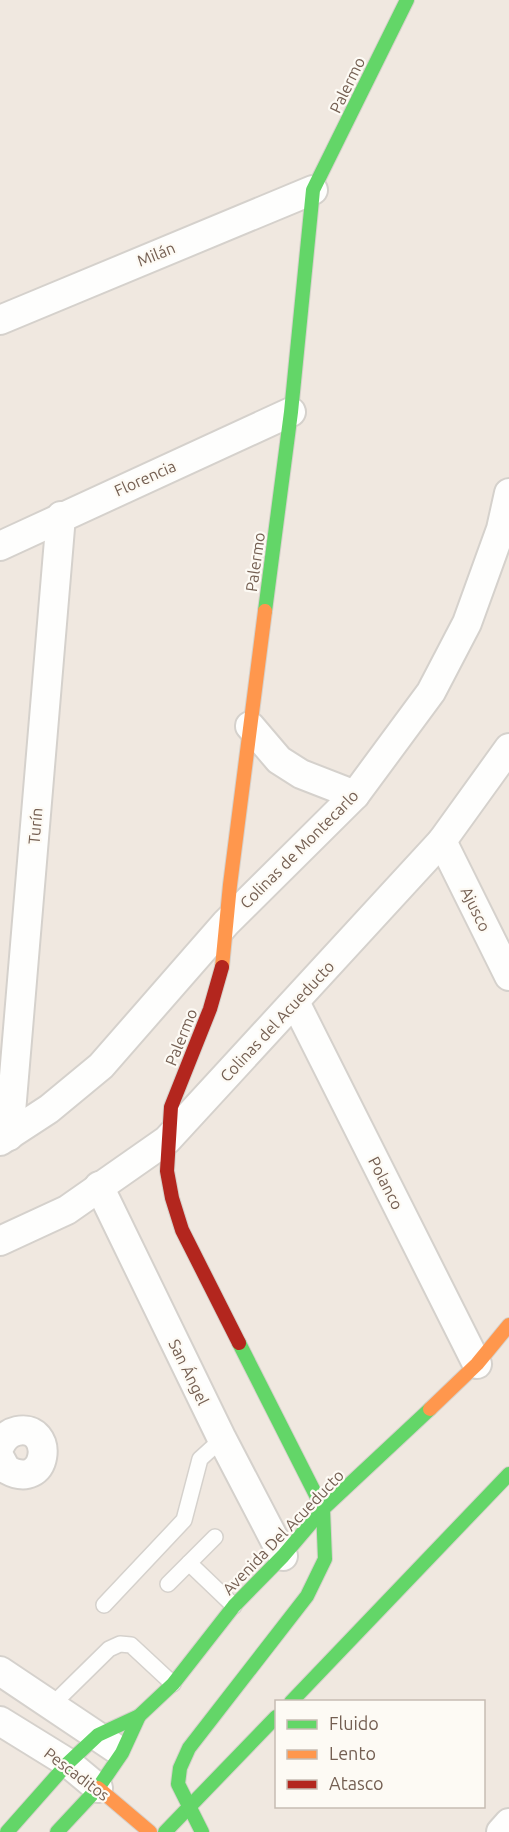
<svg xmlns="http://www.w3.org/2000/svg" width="509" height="1832" font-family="Ubuntu,sans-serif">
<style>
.residential{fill:#f0e8e0;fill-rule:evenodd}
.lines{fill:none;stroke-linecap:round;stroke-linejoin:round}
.lane-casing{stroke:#d5d1cc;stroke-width:18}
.street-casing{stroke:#d5d1cc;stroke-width:32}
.fast-casing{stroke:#d6d1cb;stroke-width:16}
.slow-casing{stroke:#d6d1cb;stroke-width:16}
.jam-casing{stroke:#d6d1cb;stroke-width:16}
.lane{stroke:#fefefd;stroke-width:15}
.street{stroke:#fefefd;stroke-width:28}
.fast{stroke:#63d668;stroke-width:14}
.slow{stroke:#ff974d;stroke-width:14}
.jam{stroke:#b3261e;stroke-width:14}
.labels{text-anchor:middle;stroke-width:4.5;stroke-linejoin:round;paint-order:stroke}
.street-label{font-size:16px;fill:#745f52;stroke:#fdfaf4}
</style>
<rect width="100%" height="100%" fill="#f8f5f1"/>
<path class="residential" d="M 0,0 L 509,0 L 509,1832 L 0,1832 ZM 276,1702 L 484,1702 L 484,1806 L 276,1806 Z"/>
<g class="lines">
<g class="lane-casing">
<g id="lane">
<path d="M 189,1563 L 215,1537"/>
<path d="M 168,1584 L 189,1563 L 234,1606"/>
<path d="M 104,1605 L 184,1520 L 200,1459 L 222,1439"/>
<path d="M 53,1704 L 109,1649 L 120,1644 L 131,1645 L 173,1684"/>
</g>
</g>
<g class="street-casing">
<g id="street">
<path d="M 0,320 L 313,190"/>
<path d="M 0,546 L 291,412"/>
<path d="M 250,726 L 279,760 L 301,774 L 355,795"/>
<path d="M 442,841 L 509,976"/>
<path d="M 295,1002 L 477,1364"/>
<path d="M 9,1136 L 61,516"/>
<path d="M 0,1141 L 49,1109 L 101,1066 L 226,923 L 355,795 L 431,692 L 467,623 L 501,529 L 509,493"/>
<path d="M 99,1186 L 222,1439 L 283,1556"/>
<path d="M 0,1241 L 67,1210 L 167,1140 L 442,841 L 509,748"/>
<path d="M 0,1446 C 3,1439 8,1433 17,1431 C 56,1423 49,1494 6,1469 L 0,1458"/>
<path d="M 0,1671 L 115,1748"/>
<path d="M 0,1721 L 68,1763 L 98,1788"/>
<path d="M 501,1832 L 509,1823"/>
</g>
</g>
<g class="fast-casing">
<g id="fast">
<path d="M 265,611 L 291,412 L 313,190 L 407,0"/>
<path d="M 291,1702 L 509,1474"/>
<path d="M 7,1832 L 68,1763 L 98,1735 L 139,1716 L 173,1684 L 234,1606 L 283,1556 L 323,1509 L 430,1409"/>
<path d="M 57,1832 L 98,1788 L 122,1753 L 139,1716"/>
<path d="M 165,1832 L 276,1717"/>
<path d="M 202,1832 L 178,1784 L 180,1768 L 189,1748 L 307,1596 L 325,1559 L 323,1509 L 239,1343"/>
</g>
</g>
<g class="slow-casing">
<g id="slow">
<path d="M 222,967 L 230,885 L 265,611"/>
<path d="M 430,1409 L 477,1364 L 509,1325"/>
<path d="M 98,1788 L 150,1832"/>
</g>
</g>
<g class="jam-casing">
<path id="jam" d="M 222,967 L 210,1009 L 171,1107 L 167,1171 L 172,1198 L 182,1230 L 239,1343"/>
</g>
<use href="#lane" class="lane"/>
<use href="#street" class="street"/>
<use href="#fast" class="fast"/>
<use href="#slow" class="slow"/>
<use href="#jam" class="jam"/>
</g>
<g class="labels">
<g class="street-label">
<text transform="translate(347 85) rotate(-64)" y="6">Palermo</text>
<text transform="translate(156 254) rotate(-22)" y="6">Milán</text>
<text transform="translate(145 478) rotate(-24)" y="6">Florencia</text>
<text transform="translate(255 562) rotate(-82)" y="6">Palermo</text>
<text transform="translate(35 826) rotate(-85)" y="6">Turín</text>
<text transform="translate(299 849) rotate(-45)" y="6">Colinas de Montecarlo</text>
<text transform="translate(476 909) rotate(64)" y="6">Ajusco</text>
<text transform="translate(277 1021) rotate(-47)" y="6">Colinas del Acueducto</text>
<text transform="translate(181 1037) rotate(-68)" y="6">Palermo</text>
<text transform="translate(386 1183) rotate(63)" y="6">Polanco</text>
<text transform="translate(189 1372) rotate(64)" y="6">San Ángel</text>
<text transform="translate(283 1532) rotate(-46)" y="6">Avenida Del Acueducto</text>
<text transform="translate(77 1774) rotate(37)" y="6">Pescaditos</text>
</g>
</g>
<rect x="275" y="1700" width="210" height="108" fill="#fdfaf4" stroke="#c6bcb3" stroke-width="1.5"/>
<rect x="287" y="1720" width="30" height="9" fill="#63d668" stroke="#c6bcb3" stroke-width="1.5"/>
<text x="329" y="1730" font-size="18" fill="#745f52">Fluido</text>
<rect x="287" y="1750" width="30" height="9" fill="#ff974d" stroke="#c6bcb3" stroke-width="1.5"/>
<text x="329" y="1760" font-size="18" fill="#745f52">Lento</text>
<rect x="287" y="1780" width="30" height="9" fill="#b3261e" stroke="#c6bcb3" stroke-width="1.5"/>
<text x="329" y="1790" font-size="18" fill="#745f52">Atasco</text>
</svg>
